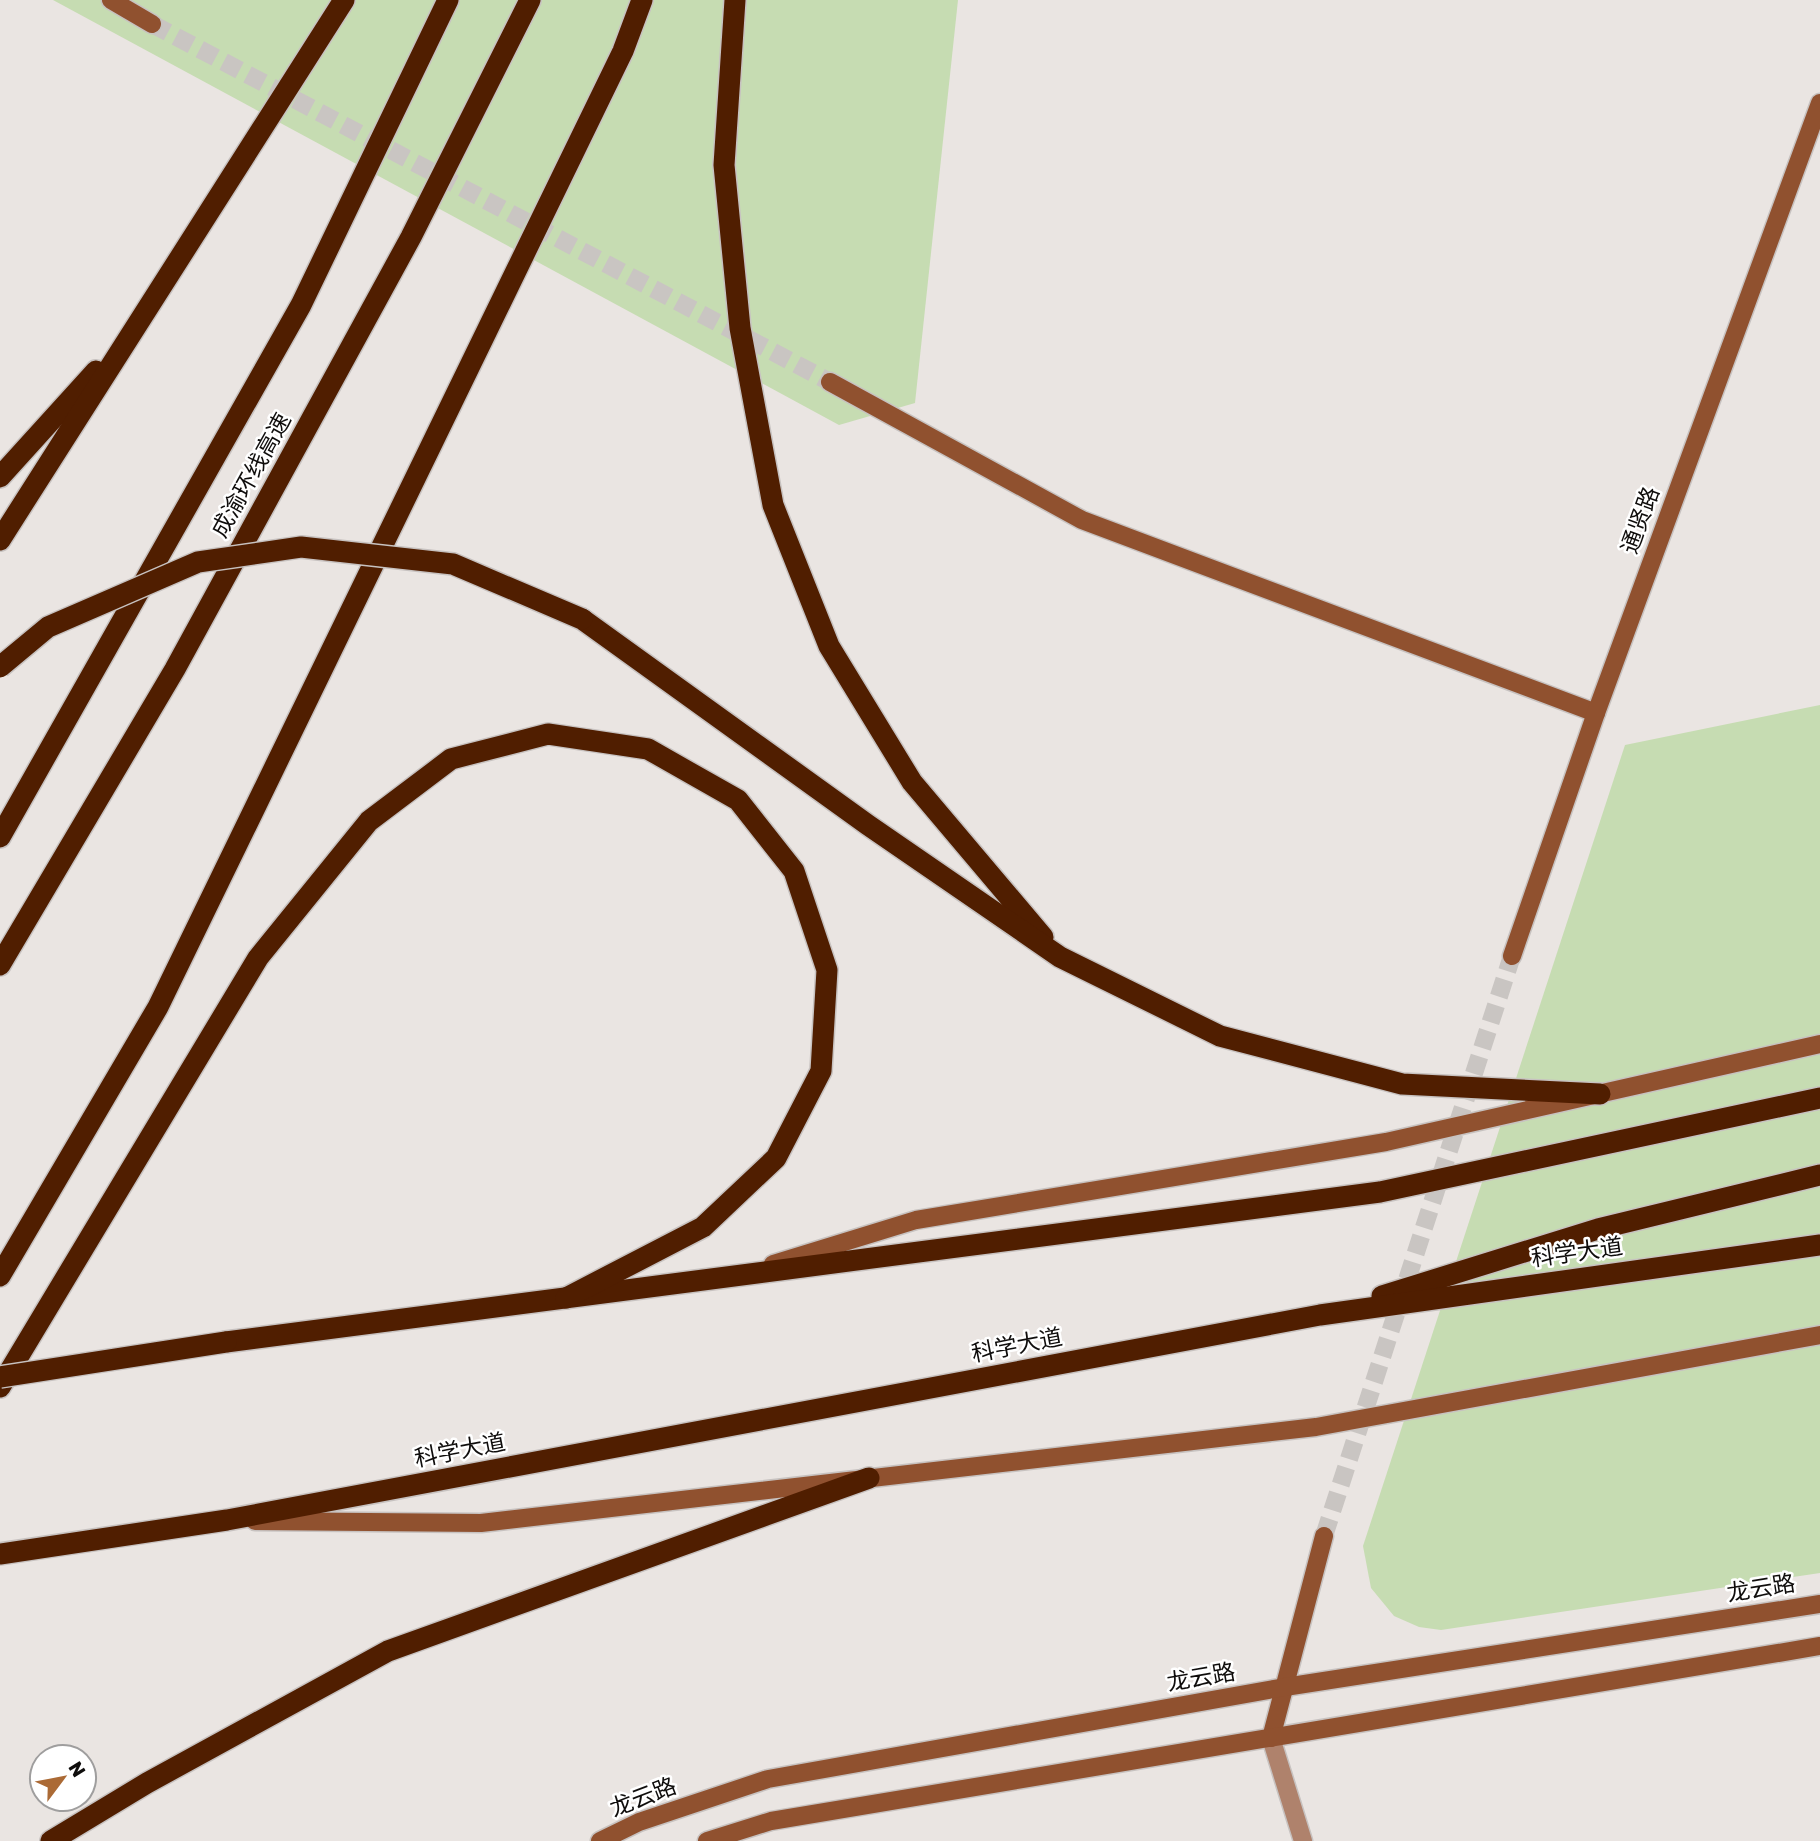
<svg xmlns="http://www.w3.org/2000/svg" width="1820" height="1841" font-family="Rubik,'Noto Sans SC',sans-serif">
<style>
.green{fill:#c6dcb2}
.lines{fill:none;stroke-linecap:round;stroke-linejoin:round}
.secondary-tunnel{stroke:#c9c5c2;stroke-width:18;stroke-dasharray:18 9;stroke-linecap:butt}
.street-casing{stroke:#c7c2c0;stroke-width:21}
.secondary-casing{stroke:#c7c2c0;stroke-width:21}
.highway-casing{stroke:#c7c2c0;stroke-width:24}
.street{stroke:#af826c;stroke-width:18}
.secondary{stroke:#90512f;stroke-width:18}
.highway{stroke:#501e00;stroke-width:21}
.highway-bridge-casing{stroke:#c7c2c0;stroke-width:24;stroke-linecap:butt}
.highway-bridge{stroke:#501e00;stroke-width:21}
.labels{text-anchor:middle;stroke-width:5;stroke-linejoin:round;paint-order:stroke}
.street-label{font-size:23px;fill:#0f0d0c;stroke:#fff}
</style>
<rect width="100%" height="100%" fill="#eae5e2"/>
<g class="green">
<path d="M 53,0 L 958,0 L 915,403 L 839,425 Z"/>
<path d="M 1820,705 L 1820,1573 L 1441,1630 L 1419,1627 L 1394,1616 L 1371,1588 L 1363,1546 L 1625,745 Z"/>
</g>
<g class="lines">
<g class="secondary-tunnel">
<path d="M 152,24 L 830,382"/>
<path d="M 1324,1536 L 1512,956"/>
</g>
<g class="street-casing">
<path id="street" d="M 1271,1738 L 1303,1841"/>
</g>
<g class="secondary-casing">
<g id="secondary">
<path d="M 111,0 L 152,24"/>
<path d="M 830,382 L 1082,520 L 1596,713"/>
<path d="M 1512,956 L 1596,713 L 1820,103"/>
<path d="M 773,1264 L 916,1220 L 1386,1142 L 1820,1044"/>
<path d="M 255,1521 L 481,1523 L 1316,1427 L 1820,1335"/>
<path d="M 1271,1738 L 1324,1536"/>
<path d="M 600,1841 L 639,1822 L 768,1779 L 1285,1687 L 1820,1604"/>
<path d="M 707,1841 L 771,1821 L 1820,1646"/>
</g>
</g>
<g class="highway-casing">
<g id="highway">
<path d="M 735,0 L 724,165 L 740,328 L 773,505 L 829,646 L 912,782 L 1043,937"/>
<path d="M 0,477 L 96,371"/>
<path d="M 0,540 L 344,0"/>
<path d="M 582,619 L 868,825 L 1060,957 L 1220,1036 L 1402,1084 L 1600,1094"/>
<path d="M 0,837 L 301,305 L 448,0"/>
<path d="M 0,965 L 175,669 L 411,237 L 530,0"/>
<path d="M 0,1276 L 158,1007 L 623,51 L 642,0"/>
<path d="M 1382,1296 L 1598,1229 L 1820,1175"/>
<path d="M 226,1342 L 1380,1192 L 1820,1098"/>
<path d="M 0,1387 L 258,958 L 369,821 L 451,759 L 548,734 L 648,749 L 738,800 L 794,871 L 827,970 L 821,1071 L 776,1158 L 703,1227 L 566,1298"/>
<path d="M 0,1554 L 227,1520 L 1320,1315 L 1820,1245"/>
<path d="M 51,1841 L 147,1783 L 388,1651 L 869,1478"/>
</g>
</g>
<use href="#street" class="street"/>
<use href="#secondary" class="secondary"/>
<use href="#highway" class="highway"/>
<g class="highway-bridge-casing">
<g id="highway-bridge">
<path d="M 0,667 L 48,627 L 198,562 L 301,547 L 453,564 L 582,619"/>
<path d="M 0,1377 L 226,1342"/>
</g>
</g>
<use href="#highway-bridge" class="highway-bridge"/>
</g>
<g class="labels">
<g class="street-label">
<text transform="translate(251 475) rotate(-61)" y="8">成渝环线高速</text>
<text transform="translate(1640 520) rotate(-70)" y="8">通贤路</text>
<text transform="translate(1577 1252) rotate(-8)" y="8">科学大道</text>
<text transform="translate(1017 1345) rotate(-11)" y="8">科学大道</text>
<text transform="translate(460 1450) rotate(-11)" y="8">科学大道</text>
<text transform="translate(1761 1588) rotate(-9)" y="8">龙云路</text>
<text transform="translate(1201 1677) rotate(-10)" y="8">龙云路</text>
<text transform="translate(643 1797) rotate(-21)" y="8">龙云路</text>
</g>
</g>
<g transform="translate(63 1778) rotate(58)"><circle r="33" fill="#ffffff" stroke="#9f9e9e" stroke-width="2"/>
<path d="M0-5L12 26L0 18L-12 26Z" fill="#ab6a35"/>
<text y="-10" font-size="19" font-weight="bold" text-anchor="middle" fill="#0f0d0c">N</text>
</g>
</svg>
